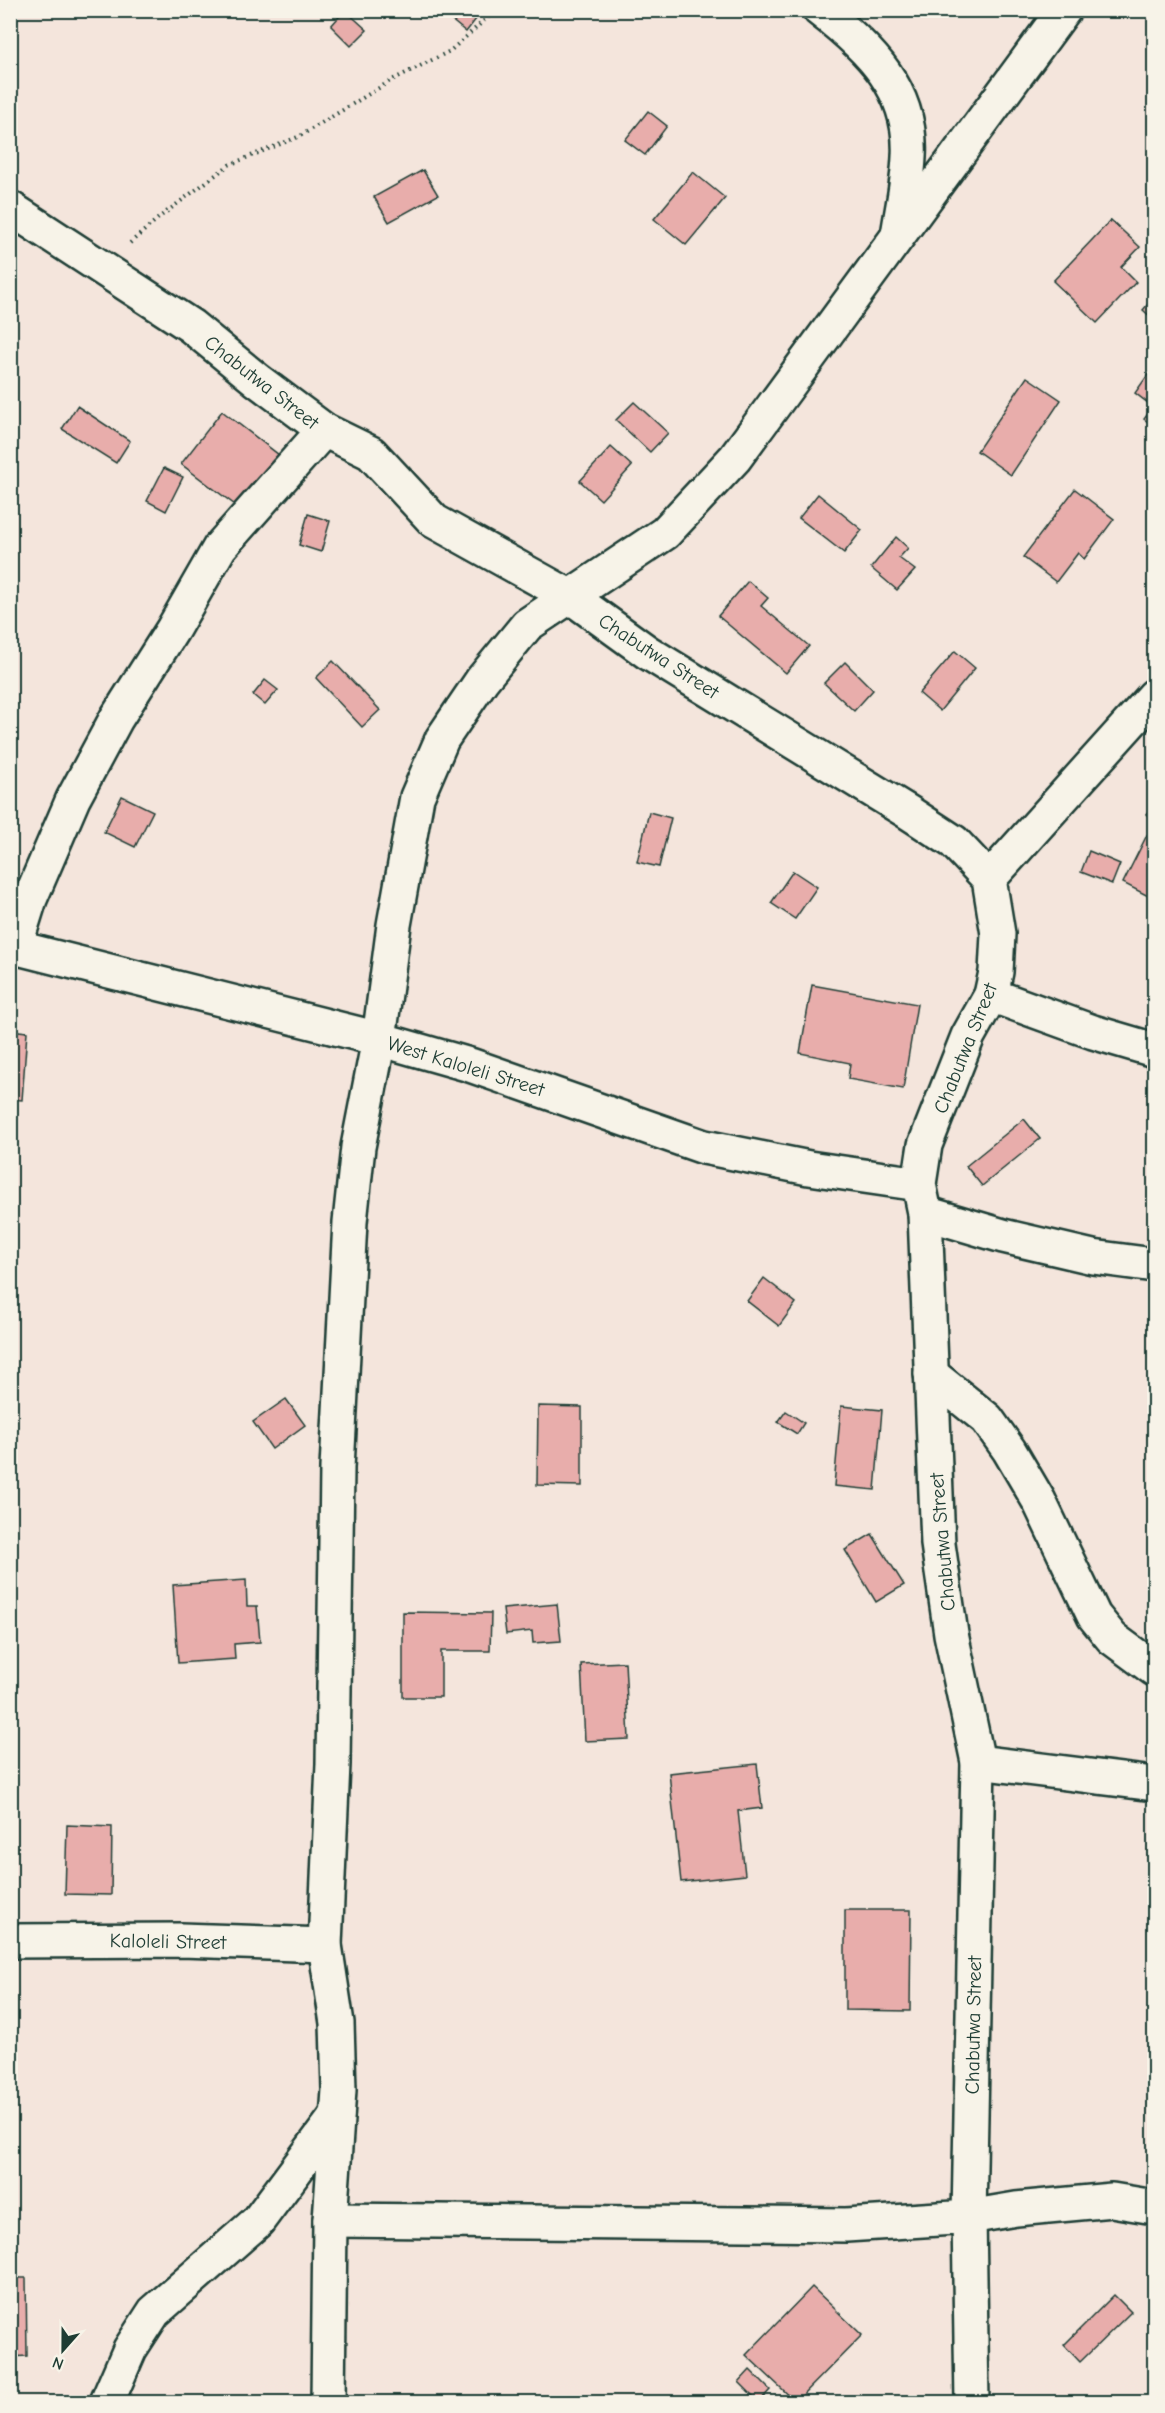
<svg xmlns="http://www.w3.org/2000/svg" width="1165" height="2413" font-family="'Comic Neue',sans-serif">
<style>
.building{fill:#e8adab;stroke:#1f3d34;stroke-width:1.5}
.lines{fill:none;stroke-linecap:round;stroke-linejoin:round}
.minor-casing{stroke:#1f3d34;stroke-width:38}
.path{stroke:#1f3d34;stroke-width:4;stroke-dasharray:1.5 4.5;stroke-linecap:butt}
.minor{stroke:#f7f3e8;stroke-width:33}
.labels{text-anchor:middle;stroke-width:6;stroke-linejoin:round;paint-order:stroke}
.street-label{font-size:20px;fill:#1f3d34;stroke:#f7f3e8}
</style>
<rect width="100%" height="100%" fill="#f4e5dc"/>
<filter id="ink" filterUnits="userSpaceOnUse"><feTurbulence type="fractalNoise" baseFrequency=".0167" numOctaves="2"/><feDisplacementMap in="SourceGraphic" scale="12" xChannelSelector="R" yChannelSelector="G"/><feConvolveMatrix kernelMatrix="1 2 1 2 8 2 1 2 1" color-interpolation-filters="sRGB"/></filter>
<g filter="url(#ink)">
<g class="building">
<path d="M 345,10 L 367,30 L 351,46 L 331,26 Z"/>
<path d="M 439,10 L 483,10 L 466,32 Z"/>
<path d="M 648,111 L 667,126 L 645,155 L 625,140 Z"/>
<path d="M 423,170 L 438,195 L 389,222 L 374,197 Z"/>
<path d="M 693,172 L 725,198 L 686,245 L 654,219 Z"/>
<path d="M 1111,220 L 1140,247 L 1121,267 L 1136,282 L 1097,323 L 1053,281 Z"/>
<path d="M 1154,297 L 1154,320 L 1143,310 Z"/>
<path d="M 1154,366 L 1154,426 L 1144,419 L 1153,407 L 1135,393 Z"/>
<path d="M 1027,377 L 1061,400 L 1011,475 L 977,451 Z"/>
<path d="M 634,402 L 668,433 L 650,452 L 616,420 Z"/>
<path d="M 77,406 L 130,441 L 116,463 L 62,429 Z"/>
<path d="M 222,411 L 288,462 L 247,514 L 181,464 Z"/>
<path d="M 611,447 L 632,466 L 601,500 L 580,481 Z"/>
<path d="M 164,468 L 183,477 L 166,511 L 147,501 Z"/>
<path d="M 1075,489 L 1114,519 L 1084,559 L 1078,553 L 1056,582 L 1023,557 Z"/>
<path d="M 818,494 L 862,530 L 844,553 L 799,518 Z"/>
<path d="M 308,514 L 330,521 L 321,552 L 299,545 Z"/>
<path d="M 896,537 L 908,548 L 899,558 L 915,570 L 897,590 L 871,568 Z"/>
<path d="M 748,581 L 768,598 L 761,606 L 809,646 L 786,673 L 718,616 Z"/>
<path d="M 955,651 L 975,668 L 940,711 L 919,693 Z"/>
<path d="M 333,661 L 380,710 L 362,727 L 316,678 Z"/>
<path d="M 845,662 L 873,690 L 854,711 L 824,683 Z"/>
<path d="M 265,680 L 278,690 L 265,705 L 253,695 Z"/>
<path d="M 122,796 L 153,811 L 135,847 L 104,832 Z"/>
<path d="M 1154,805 L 1154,821 L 1146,814 Z"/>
<path d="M 649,812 L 671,818 L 659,867 L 637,862 Z"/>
<path d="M 1147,835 L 1154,838 L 1154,899 L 1123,883 Z"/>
<path d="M 1089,851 L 1120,864 L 1112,884 L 1081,872 Z"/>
<path d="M 793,871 L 817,887 L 795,919 L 771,903 Z"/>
<path d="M 812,985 L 917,1004 L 903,1089 L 848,1079 L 850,1063 L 800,1053 Z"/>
<path d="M 10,1030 L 27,1032 L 22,1100 L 10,1099 Z"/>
<path d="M 1024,1119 L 1040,1139 L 982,1186 L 966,1166 Z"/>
<path d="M 764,1278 L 796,1303 L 779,1326 L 747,1301 Z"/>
<path d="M 286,1399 L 305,1425 L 272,1449 L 253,1422 Z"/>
<path d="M 538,1406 L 582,1407 L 582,1486 L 537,1485 Z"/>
<path d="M 841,1406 L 882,1410 L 875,1490 L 834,1486 Z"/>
<path d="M 786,1411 L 804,1423 L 797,1434 L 778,1422 Z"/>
<path d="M 872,1534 L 904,1585 L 876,1602 L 845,1550 Z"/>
<path d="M 246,1580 L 247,1606 L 257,1606 L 260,1642 L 234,1644 L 235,1659 L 178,1663 L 173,1585 Z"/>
<path d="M 557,1604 L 561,1641 L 533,1643 L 532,1631 L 506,1634 L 503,1609 Z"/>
<path d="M 403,1612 L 491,1613 L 490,1651 L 441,1651 L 441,1697 L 403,1697 Z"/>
<path d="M 625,1662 L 629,1739 L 585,1741 L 581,1664 Z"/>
<path d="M 757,1764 L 762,1808 L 738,1811 L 745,1875 L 681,1882 L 669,1773 Z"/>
<path d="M 67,1825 L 112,1827 L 111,1895 L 65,1894 Z"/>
<path d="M 845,1910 L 911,1910 L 910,2011 L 845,2010 Z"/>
<path d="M 10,2278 L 26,2278 L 27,2356 L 10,2357 Z"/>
<path d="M 812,2287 L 862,2335 L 796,2402 L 746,2355 Z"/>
<path d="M 1114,2295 L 1131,2312 L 1080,2362 L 1064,2345 Z"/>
<path d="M 750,2370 L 770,2390 L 759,2402 L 739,2382 Z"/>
</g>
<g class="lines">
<g class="minor-casing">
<g id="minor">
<path d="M 820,10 C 869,48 913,90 909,157 C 908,183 902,209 898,235"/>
<path d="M 10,208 L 191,326 L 257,380 L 324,430 L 371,453 L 434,521 L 571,597 L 647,652 L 908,812 L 954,842 L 989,879 L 998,934 L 996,972 L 991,995 L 968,1036 L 925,1145 L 919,1184 L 925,1213 L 938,1544 L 951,1634 L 978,1762 L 969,2217 L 972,2402"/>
<path d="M 989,879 L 1154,696"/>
<path d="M 10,946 L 379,1039 L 470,1065 L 704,1147 L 809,1168 L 919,1184"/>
<path d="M 15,947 L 30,899 L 73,799 L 116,719 L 173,629 L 220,547 L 324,430"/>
<path d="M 991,995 L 1093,1032 L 1154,1050"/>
<path d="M 925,1213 L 1003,1236 L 1093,1257 L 1154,1265"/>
<path d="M 931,1374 L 987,1419 L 1009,1450 L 1039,1501 L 1094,1616 L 1112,1638 L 1154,1669"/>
<path d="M 978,1762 L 1154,1784"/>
<path d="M 10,1941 L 181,1940 L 325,1945"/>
<path d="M 330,2220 L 846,2225 L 969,2217 L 1016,2209 L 1112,2200 L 1154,2207"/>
<path d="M 107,2402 L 130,2349 L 154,2312 L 258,2221 L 337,2115"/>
<path d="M 328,2402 L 330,2220 L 339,2090 L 337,2023 L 325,1945 L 333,1764 L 337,1468 L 350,1222 L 358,1147 L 379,1039 L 394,925 L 417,797 L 442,739 L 482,680 L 527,625 L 665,533 L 735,458 L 1064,10"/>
</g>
</g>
<path class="path" d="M 130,243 L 161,216 L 229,165 L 300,136 L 392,80 L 450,51 L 496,10"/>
<use href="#minor" class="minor"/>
</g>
</g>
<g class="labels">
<g class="street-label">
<text transform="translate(262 382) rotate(38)" y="7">Chabutwa Street</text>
<text transform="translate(659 656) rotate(33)" y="7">Chabutwa Street</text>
<text transform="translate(965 1048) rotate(-68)" y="7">Chabutwa Street</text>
<text transform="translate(466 1066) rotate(17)" y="7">West Kaloleli Street</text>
<text transform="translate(942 1542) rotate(-95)" y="7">Chabutwa Street</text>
<text transform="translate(168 1941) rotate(1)" y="7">Kaloleli Street</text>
<text transform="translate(973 2025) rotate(-89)" y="7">Chabutwa Street</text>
</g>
</g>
<rect width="1165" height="2413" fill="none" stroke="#f7f3e8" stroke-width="36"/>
<rect x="18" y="18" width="1129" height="2377" fill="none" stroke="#1f3d34" stroke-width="2" filter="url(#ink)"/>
<g transform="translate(63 2350) rotate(201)" stroke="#f7f3e8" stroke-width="4.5" paint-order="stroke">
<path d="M0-4.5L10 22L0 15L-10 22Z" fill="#1f3d34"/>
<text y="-9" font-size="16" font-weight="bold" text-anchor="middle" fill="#1f3d34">N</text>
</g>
</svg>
